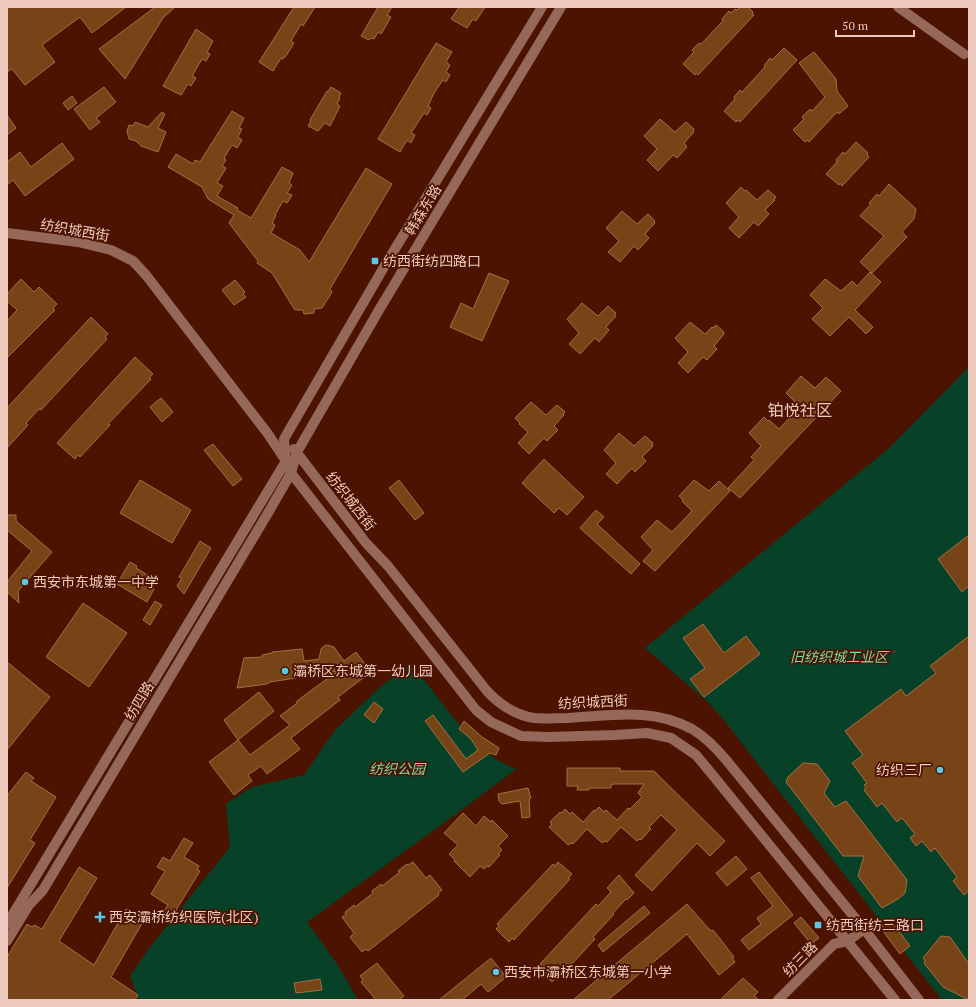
<svg xmlns="http://www.w3.org/2000/svg" width="976" height="1007" font-family="'PT Serif','Noto Sans SC',serif">
<style>
.green{fill:#074228}
.building{fill:#774417;stroke:#a56f43}
.lines{fill:none;stroke-linecap:round;stroke-linejoin:round}
.secondary{stroke:#95685a;stroke-width:10}
.poi-dot{fill:#5ac8e6;stroke:#4c1300;stroke-width:1.5}
.labels{text-anchor:middle;stroke-width:3.5;stroke-linejoin:round;paint-order:stroke}
.street-label{font-size:14px;fill:#efcabe;stroke:#4c1300}
.poi-label{font-size:14px;fill:#efcabe;stroke:#4c1300;text-anchor:start}
.park-label{font-size:14px;font-style:italic;fill:#76dba4;stroke:#4c1300}
.quarter-label{font-size:16px;fill:#efcabe;stroke:#4c1300}
</style>
<rect width="100%" height="100%" fill="#4c1300"/>
<g class="green">
<path d="M 969,367 L 969,1000 L 942,1000 L 722,718 L 709,703 L 645,648 L 888,449 Z"/>
<path d="M 411,663 C 436,694 465,739 499,761 C 504,764 510,766 516,769 L 463,809 L 307,922 L 337,964 L 358,1000 L 139,1000 L 130,976 L 150,947 L 230,847 L 226,804 L 252,787 L 304,775 L 335,730 L 380,687 Z"/>
</g>
<g class="building">
<path d="M 7,7 L 126,7 L 92,33 L 80,17 L 42,45 L 55,62 L 25,85 L 12,69 L 7,72 Z"/>
<path d="M 155,7 L 175,7 L 163,18 L 125,79 L 99,49 Z"/>
<path d="M 294,7 L 315,7 L 303,26 L 301,24 L 291,41 L 294,43 L 286,56 L 283,59 L 281,58 L 273,71 L 259,62 Z"/>
<path d="M 378,7 L 392,7 L 387,15 L 391,17 L 381,34 L 378,32 L 374,39 L 371,38 L 369,40 L 361,36 Z"/>
<path d="M 459,7 L 485,7 L 476,21 L 473,19 L 467,28 L 451,19 Z"/>
<path d="M 740,7 L 748,7 L 753,12 L 752,14 L 754,15 L 698,75 L 696,73 L 695,75 L 683,64 L 694,52 L 692,50 L 699,43 L 701,44 L 723,21 L 722,19 L 729,11 L 731,13 L 735,9 L 737,10 Z"/>
<path d="M 196,29 L 213,41 L 207,52 L 210,54 L 206,61 L 202,59 L 192,76 L 196,78 L 191,86 L 188,84 L 181,95 L 163,86 Z"/>
<path d="M 436,43 L 452,52 L 446,62 L 450,65 L 446,72 L 450,75 L 446,82 L 443,80 L 434,93 L 428,106 L 431,108 L 427,115 L 424,113 L 411,133 L 415,135 L 411,143 L 407,140 L 400,152 L 378,139 Z"/>
<path d="M 784,48 L 797,60 L 740,122 L 737,120 L 736,122 L 724,111 L 735,99 L 734,97 L 740,90 L 742,92 L 765,67 L 764,66 L 770,58 L 772,60 Z"/>
<path d="M 814,52 L 836,79 L 837,91 L 848,106 L 839,114 L 837,112 L 809,142 L 807,140 L 805,142 L 793,130 L 804,119 L 802,117 L 810,109 L 812,111 L 825,97 L 799,63 Z"/>
<path d="M 104,87 L 116,102 L 96,118 L 100,122 L 90,130 L 74,109 Z"/>
<path d="M 331,87 L 341,93 L 339,97 L 340,98 L 337,104 L 340,106 L 330,126 L 325,123 L 318,131 L 308,126 L 311,121 L 310,120 L 327,91 L 328,92 Z"/>
<path d="M 72,96 L 77,103 L 68,110 L 63,103 Z"/>
<path d="M 232,111 L 244,118 L 239,128 L 242,129 L 238,137 L 242,140 L 237,148 L 232,145 L 224,158 L 226,160 L 222,166 L 226,168 L 217,183 L 223,186 L 217,196 L 238,208 L 237,210 L 251,218 L 282,167 L 293,173 L 289,183 L 292,185 L 287,193 L 292,195 L 287,203 L 283,201 L 275,215 L 276,215 L 272,223 L 275,225 L 271,233 L 300,250 L 309,262 L 366,168 L 392,184 L 330,289 L 332,292 L 322,308 L 314,309 L 314,313 L 304,314 L 303,310 L 295,310 L 272,273 L 257,263 L 258,261 L 229,223 L 234,215 L 208,199 L 202,187 L 168,167 L 176,154 L 193,164 L 195,160 L 200,162 Z"/>
<path d="M 162,112 L 165,114 L 158,128 L 166,132 L 158,152 L 141,146 L 136,141 L 129,139 L 127,131 L 129,125 L 133,126 L 135,122 L 148,127 Z"/>
<path d="M 7,115 L 16,128 L 7,135 Z"/>
<path d="M 660,119 L 675,132 L 686,122 L 694,129 L 693,131 L 694,132 L 684,143 L 687,147 L 677,158 L 673,155 L 658,171 L 647,160 L 657,149 L 644,136 Z"/>
<path d="M 856,142 L 868,153 L 867,155 L 869,157 L 842,186 L 840,183 L 839,185 L 826,174 L 837,162 L 836,160 L 843,152 L 845,154 Z"/>
<path d="M 62,143 L 74,159 L 25,196 L 13,180 L 7,185 L 7,162 L 20,152 L 31,167 Z"/>
<path d="M 889,184 L 916,209 L 914,219 L 902,232 L 907,237 L 872,273 L 860,262 L 884,236 L 860,216 L 871,204 L 869,203 L 877,194 L 879,196 Z"/>
<path d="M 741,187 L 745,191 L 746,190 L 757,200 L 768,190 L 776,197 L 774,199 L 775,200 L 765,210 L 769,214 L 758,226 L 754,222 L 739,238 L 729,228 L 739,217 L 726,203 Z"/>
<path d="M 622,211 L 637,224 L 648,214 L 655,221 L 654,222 L 655,223 L 645,234 L 649,238 L 638,250 L 634,246 L 620,262 L 608,252 L 619,241 L 606,228 Z"/>
<path d="M 870,272 L 881,282 L 855,310 L 873,327 L 866,334 L 849,317 L 830,336 L 812,319 L 823,308 L 810,295 L 825,279 L 841,291 L 852,281 L 857,286 Z"/>
<path d="M 489,273 L 509,281 L 482,341 L 450,327 L 461,303 L 473,309 Z"/>
<path d="M 21,279 L 34,292 L 39,287 L 57,304 L 53,308 L 55,310 L 7,358 L 7,321 L 17,310 L 7,301 L 7,294 Z"/>
<path d="M 235,280 L 245,292 L 243,294 L 246,297 L 234,305 L 222,290 Z"/>
<path d="M 582,303 L 598,316 L 608,306 L 616,313 L 614,315 L 616,316 L 606,327 L 609,330 L 599,342 L 595,338 L 580,354 L 569,344 L 579,333 L 567,319 Z"/>
<path d="M 91,317 L 108,334 L 105,337 L 107,339 L 41,410 L 39,409 L 26,423 L 28,425 L 7,448 L 7,408 Z"/>
<path d="M 690,322 L 705,334 L 712,327 L 713,328 L 716,325 L 724,332 L 723,334 L 724,334 L 714,346 L 717,349 L 707,360 L 703,357 L 688,373 L 678,363 L 688,352 L 675,338 Z"/>
<path d="M 135,357 L 153,374 L 149,378 L 151,379 L 108,424 L 110,425 L 80,457 L 78,455 L 75,459 L 57,443 Z"/>
<path d="M 801,376 L 815,388 L 826,377 L 841,391 L 740,498 L 728,488 L 754,460 L 751,457 L 761,446 L 749,433 L 764,417 L 768,421 L 769,420 L 779,429 L 800,407 L 786,393 Z"/>
<path d="M 161,398 L 173,412 L 162,422 L 150,407 Z"/>
<path d="M 531,402 L 546,415 L 557,405 L 565,412 L 563,414 L 564,415 L 554,426 L 558,430 L 547,441 L 544,438 L 529,454 L 518,443 L 528,432 L 519,424 L 520,423 L 515,418 Z"/>
<path d="M 619,433 L 634,446 L 645,436 L 653,443 L 652,445 L 653,446 L 642,457 L 646,461 L 635,472 L 632,468 L 617,484 L 606,474 L 616,463 L 604,450 Z"/>
<path d="M 213,444 L 242,479 L 233,486 L 204,450 Z"/>
<path d="M 544,459 L 584,497 L 567,515 L 559,508 L 554,513 L 522,483 Z"/>
<path d="M 140,480 L 191,510 L 172,543 L 120,513 Z"/>
<path d="M 399,480 L 424,513 L 415,520 L 389,488 Z"/>
<path d="M 694,480 L 709,491 L 719,481 L 730,491 L 655,571 L 643,561 L 653,550 L 641,537 L 657,520 L 672,532 L 692,511 L 682,501 L 683,500 L 679,496 Z"/>
<path d="M 596,510 L 604,517 L 597,524 L 640,564 L 631,574 L 580,528 Z"/>
<path d="M 7,515 L 16,515 L 16,521 L 52,552 L 18,591 L 19,603 L 7,592 L 7,582 L 32,551 L 7,530 Z"/>
<path d="M 969,535 L 969,586 L 962,592 L 938,559 Z"/>
<path d="M 200,541 L 211,548 L 184,594 L 177,586 L 182,578 L 179,577 Z"/>
<path d="M 130,562 L 137,566 L 136,568 L 151,577 L 147,585 L 154,589 L 147,602 L 117,584 Z"/>
<path d="M 155,601 L 162,605 L 150,625 L 143,620 Z"/>
<path d="M 83,603 L 127,633 L 89,687 L 46,657 Z"/>
<path d="M 703,624 L 724,653 L 746,636 L 760,654 L 704,697 L 690,679 L 705,668 L 683,638 Z"/>
<path d="M 969,636 L 969,891 L 964,895 L 953,881 L 957,877 L 935,848 L 931,852 L 922,841 L 916,846 L 910,838 L 915,834 L 902,818 L 897,822 L 882,803 L 877,807 L 864,790 L 866,788 L 864,785 L 867,783 L 852,763 L 863,755 L 845,731 L 901,689 L 906,696 L 936,673 L 930,666 Z"/>
<path d="M 327,645 L 334,647 L 344,661 L 356,652 L 371,672 L 338,697 L 340,700 L 291,738 L 300,749 L 267,774 L 261,766 L 248,775 L 252,781 L 234,795 L 209,762 L 238,740 L 250,755 L 290,725 L 280,716 L 297,703 L 297,701 L 309,692 L 338,671 L 296,677 L 296,678 L 270,682 L 267,684 L 237,688 L 244,658 L 262,657 L 262,655 L 272,653 L 272,652 L 302,649 L 304,661 L 319,659 L 321,649 L 324,646 Z"/>
<path d="M 7,662 L 50,697 L 7,750 Z"/>
<path d="M 259,692 L 274,711 L 238,740 L 224,720 Z"/>
<path d="M 374,702 L 383,709 L 374,723 L 364,715 Z"/>
<path d="M 433,715 L 466,759 L 478,750 L 471,739 L 459,729 L 464,721 L 482,737 L 499,748 L 496,755 L 490,753 L 463,772 L 425,721 Z"/>
<path d="M 803,763 L 817,764 L 830,781 L 824,793 L 835,807 L 846,801 L 907,880 L 905,893 L 898,899 L 882,908 L 858,876 L 864,856 L 843,856 L 786,782 L 788,777 Z"/>
<path d="M 567,768 L 620,768 L 620,771 L 654,771 L 725,841 L 710,856 L 697,843 L 652,891 L 635,875 L 677,830 L 661,815 L 649,827 L 651,829 L 641,840 L 639,839 L 637,841 L 621,827 L 607,842 L 605,841 L 602,843 L 587,829 L 573,844 L 571,843 L 568,845 L 549,827 L 552,824 L 550,822 L 560,812 L 562,813 L 565,809 L 570,814 L 572,812 L 583,822 L 594,810 L 595,811 L 599,807 L 604,812 L 606,810 L 617,820 L 628,808 L 630,809 L 642,797 L 638,793 L 644,784 L 614,784 L 611,785 L 611,788 L 589,788 L 589,790 L 577,790 L 578,786 L 567,786 Z"/>
<path d="M 26,772 L 34,778 L 31,781 L 56,797 L 30,840 L 35,843 L 7,888 L 7,796 Z"/>
<path d="M 528,788 L 531,798 L 529,799 L 530,817 L 522,818 L 520,801 L 502,804 L 499,801 L 498,794 Z"/>
<path d="M 463,813 L 476,826 L 484,816 L 491,822 L 492,820 L 508,836 L 498,846 L 502,850 L 498,854 L 500,855 L 489,867 L 487,866 L 484,869 L 480,866 L 470,877 L 454,861 L 455,860 L 449,854 L 458,845 L 444,833 Z"/>
<path d="M 184,838 L 193,843 L 184,857 L 199,866 L 197,870 L 200,871 L 176,910 L 177,911 L 173,919 L 163,913 L 168,905 L 151,894 L 165,871 L 157,867 L 163,857 L 170,861 Z"/>
<path d="M 736,856 L 747,869 L 727,886 L 716,873 Z"/>
<path d="M 413,862 L 426,878 L 430,875 L 442,890 L 438,893 L 439,895 L 395,930 L 368,951 L 366,949 L 362,952 L 350,937 L 354,933 L 342,917 L 346,914 L 345,912 L 354,905 L 355,907 L 359,904 L 373,893 L 372,891 L 381,884 L 382,886 L 386,883 L 400,872 L 398,871 L 407,864 L 408,865 Z"/>
<path d="M 558,862 L 572,874 L 568,878 L 570,879 L 514,940 L 512,938 L 509,942 L 496,929 L 499,926 L 497,924 L 553,864 L 555,866 Z"/>
<path d="M 79,867 L 97,878 L 59,941 L 94,965 L 126,909 L 144,920 L 111,977 L 138,995 L 135,1000 L 7,1000 L 7,957 L 27,924 L 32,927 L 34,925 L 42,929 Z"/>
<path d="M 759,872 L 793,915 L 749,950 L 741,940 L 761,924 L 757,918 L 773,906 L 751,878 Z"/>
<path d="M 619,875 L 634,893 L 627,900 L 626,899 L 613,913 L 614,914 L 593,937 L 595,939 L 557,980 L 555,979 L 552,982 L 538,969 L 542,966 L 540,964 L 596,904 L 598,906 L 611,892 L 607,888 Z"/>
<path d="M 687,904 L 708,928 L 711,931 L 713,930 L 721,940 L 734,957 L 732,958 L 735,962 L 719,975 L 687,934 L 608,1000 L 573,1000 Z"/>
<path d="M 644,906 L 650,913 L 603,952 L 598,945 Z"/>
<path d="M 801,917 L 819,938 L 811,944 L 794,923 Z"/>
<path d="M 890,919 L 910,946 L 900,954 L 880,927 Z"/>
<path d="M 941,936 L 950,937 L 969,964 L 969,1000 L 943,987 L 924,963 L 925,961 L 923,958 Z"/>
<path d="M 491,958 L 506,977 L 488,992 L 481,984 L 462,1000 L 439,1000 Z"/>
<path d="M 377,963 L 404,996 L 399,1000 L 376,1000 L 361,982 L 363,980 L 360,976 Z"/>
<path d="M 743,978 L 758,992 L 754,996 L 759,1000 L 720,1000 Z"/>
<path d="M 320,979 L 322,990 L 296,993 L 294,983 Z"/>
</g>
<g class="lines">
<g class="secondary">
<path d="M 898,7 L 964,54"/>
<path d="M 7,233 L 78,242 L 111,250 L 133,261 L 146,275 L 268,434 L 286,461 L 291,473 L 476,710 L 491,722 L 521,736 L 549,737 L 615,735 L 647,733 L 671,738 L 696,755 L 711,773 L 895,1000"/>
<path d="M 294,449 L 366,543 L 388,566 L 487,691 C 499,704 516,715 534,718 C 544,719 556,718 567,718 C 611,716 651,707 692,729 C 706,737 717,749 727,761 L 864,929 L 919,1000"/>
<path d="M 7,924 L 286,461 L 284,439 L 384,267 L 542,7"/>
<path d="M 7,941 L 29,905 L 43,890 L 268,513 L 291,473 L 297,452 L 379,310 L 561,7"/>
<path d="M 778,1000 L 834,944 L 848,941 L 864,929"/>
</g>
</g>
<g class="poi-dot">
<rect x="371" y="257" width="8" height="8" rx="2"/>
<circle cx="25" cy="582" r="4"/>
<circle cx="285" cy="671" r="4"/>
<circle cx="940" cy="770" r="4"/>
<path d="M98 911h4v4h4v4h-4v4h-4v-4h-4v-4h4z"/>
<rect x="814" y="921" width="8" height="8" rx="2"/>
<circle cx="496" cy="972" r="4"/>
</g>
<g class="labels">
<g class="street-label">
<text transform="translate(423 210) rotate(-59)" y="5">韩森东路</text>
<text transform="translate(75 230) rotate(10)" y="5">纺织城西街</text>
<text transform="translate(351 501) rotate(52)" y="5">纺织城西街</text>
<text transform="translate(139 701) rotate(-59)" y="5">纺四路</text>
<text transform="translate(593 702) rotate(-3)" y="5">纺织城西街</text>
<text transform="translate(800 959) rotate(-45)" y="5">纺三路</text>
</g>
<g class="poi-label">
<text x="383" y="266">纺西街纺四路口</text>
<text x="33" y="587">西安市东城第一中学</text>
<text x="293" y="676">灞桥区东城第一幼儿园</text>
<text x="932" y="775" text-anchor="end">纺织三厂</text>
<text x="109" y="922">西安灞桥纺织医院(北区)</text>
<text x="826" y="930">纺西街纺三路口</text>
<text x="504" y="977">西安市灞桥区东城第一小学</text>
</g>
<g class="park-label">
<text x="839" y="662">旧纺织城工业区</text>
<text x="397" y="774">纺织公园</text>
</g>
<g class="quarter-label">
<text x="800" y="416">铂悦社区</text>
</g>
</g>
<rect width="976" height="1007" fill="none" stroke="#efcabe" stroke-width="16"/>
<path d="M836 30v6h78v-6" fill="none" stroke="#efcabe" stroke-width="2"/>
<text x="842" y="30" font-size="12" fill="#efcabe" stroke="#4c1300" stroke-width="3" paint-order="stroke">50 m</text>
</svg>
